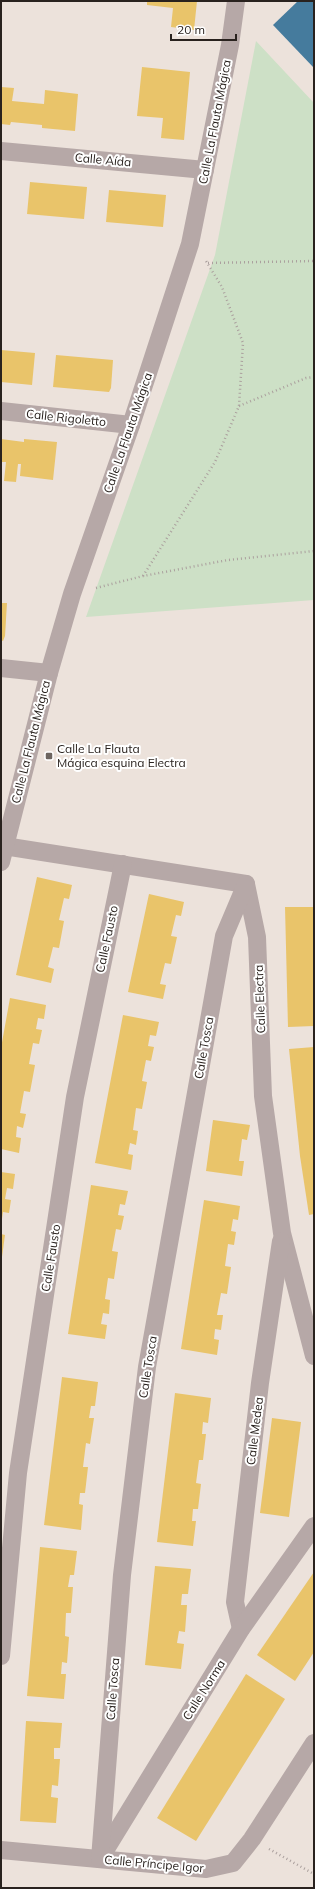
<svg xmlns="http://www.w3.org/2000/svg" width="315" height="1889" font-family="Mulish,sans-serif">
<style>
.green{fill:#cde0c6}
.homes{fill:#e9c46a}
.public{fill:#457b9d}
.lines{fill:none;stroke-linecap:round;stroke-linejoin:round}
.path{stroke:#aba09e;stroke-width:2.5;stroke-dasharray:1 3;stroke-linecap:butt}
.street{stroke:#b6a8a7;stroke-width:18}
.poi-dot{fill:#6d6560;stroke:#fff;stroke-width:1.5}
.labels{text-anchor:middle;stroke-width:4;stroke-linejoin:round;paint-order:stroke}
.street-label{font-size:12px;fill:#29221e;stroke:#fff}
.poi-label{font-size:12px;fill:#29221e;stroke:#fff;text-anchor:start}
</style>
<rect width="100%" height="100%" fill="#ece2db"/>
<path class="green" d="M 256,41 L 314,103 L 314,600 L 86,617 L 215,255 Z"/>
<g class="homes">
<path d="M 147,1 L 197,1 L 194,30 L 171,27 L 173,8 L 147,5 Z"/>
<path d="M 142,67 L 190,72 L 184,140 L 161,138 L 163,118 L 137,116 Z"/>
<path d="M 1,87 L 14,88 L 12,101 L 44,104 L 45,90 L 78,94 L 75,131 L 42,128 L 42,125 L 11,122 L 10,125 L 1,124 Z"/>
<path d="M 30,182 L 87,187 L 84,219 L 27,214 Z"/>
<path d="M 109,190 L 166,195 L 163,227 L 106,222 Z"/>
<path d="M 1,350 L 35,353 L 32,385 L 1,382 Z"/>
<path d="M 56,355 L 113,360 L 111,388 L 109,392 L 53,387 Z"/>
<path d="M 1,439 L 24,442 L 24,439 L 57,442 L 53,480 L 20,476 L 21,464 L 18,464 L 16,482 L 4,481 L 6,462 L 1,462 Z"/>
<path d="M 1,603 L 7,603 L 5,636 L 3,641 L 1,640 Z"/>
<path d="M 37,877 L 72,885 L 69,899 L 64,898 L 59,920 L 64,921 L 59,948 L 53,947 L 48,967 L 54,969 L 51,983 L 16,975 Z"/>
<path d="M 149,894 L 184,902 L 181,916 L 176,915 L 171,936 L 177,937 L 171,964 L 165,963 L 160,984 L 166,985 L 163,999 L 128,992 Z"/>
<path d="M 285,907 L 314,907 L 314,1026 L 288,1027 Z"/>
<path d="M 10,998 L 46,1005 L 44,1019 L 38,1018 L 36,1029 L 42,1030 L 39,1044 L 33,1043 L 29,1064 L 35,1065 L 30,1092 L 24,1091 L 20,1113 L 26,1114 L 23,1128 L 17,1126 L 16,1137 L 21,1138 L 19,1153 L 1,1149 L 1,1048 Z"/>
<path d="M 123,1015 L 159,1022 L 156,1036 L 150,1035 L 148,1046 L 154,1047 L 151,1061 L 146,1060 L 142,1081 L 147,1082 L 142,1109 L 136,1108 L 133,1130 L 138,1131 L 136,1145 L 130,1143 L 128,1154 L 133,1155 L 131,1170 L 95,1163 Z"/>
<path d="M 314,1047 L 314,1214 L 309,1215 L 300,1156 L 289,1049 Z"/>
<path d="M 213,1120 L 250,1125 L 247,1140 L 242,1139 L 239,1161 L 244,1161 L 242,1176 L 206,1171 Z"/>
<path d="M 1,1172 L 15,1174 L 13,1189 L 7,1188 L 5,1199 L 11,1200 L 9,1213 L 3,1212 L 2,1219 Z"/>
<path d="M 91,1185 L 128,1191 L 125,1205 L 120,1204 L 118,1215 L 124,1216 L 121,1230 L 116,1229 L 112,1251 L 118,1252 L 114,1279 L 108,1278 L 105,1299 L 110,1300 L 109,1314 L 103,1313 L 101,1324 L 107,1325 L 105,1339 L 68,1334 Z"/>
<path d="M 204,1200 L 240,1206 L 238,1220 L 233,1219 L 231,1231 L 236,1232 L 234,1245 L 228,1244 L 225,1266 L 231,1267 L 227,1294 L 221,1293 L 217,1315 L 223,1315 L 221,1330 L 215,1329 L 214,1339 L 219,1340 L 217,1355 L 181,1349 Z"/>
<path d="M 1,1234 L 5,1235 L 2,1257 L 1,1257 Z"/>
<path d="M 62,1377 L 98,1382 L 95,1406 L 91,1406 L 89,1418 L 94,1418 L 90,1444 L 86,1443 L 83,1467 L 88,1467 L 85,1493 L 80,1493 L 79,1504 L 83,1505 L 81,1530 L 44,1525 Z"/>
<path d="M 175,1393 L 211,1398 L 208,1423 L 203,1422 L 202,1434 L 206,1434 L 203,1460 L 199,1460 L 196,1483 L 201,1484 L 198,1509 L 193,1509 L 192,1521 L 196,1521 L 193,1546 L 157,1542 Z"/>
<path d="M 272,1418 L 301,1422 L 289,1517 L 260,1513 Z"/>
<path d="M 40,1547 L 77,1551 L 74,1575 L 70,1575 L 68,1587 L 73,1587 L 71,1613 L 66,1613 L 65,1636 L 69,1637 L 67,1663 L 62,1662 L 61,1674 L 66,1674 L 64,1699 L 27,1696 Z"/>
<path d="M 155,1566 L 191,1569 L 188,1594 L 182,1594 L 181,1605 L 187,1605 L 185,1632 L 179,1631 L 177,1643 L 184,1644 L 181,1669 L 145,1665 Z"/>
<path d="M 314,1572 L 314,1652 L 295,1681 L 257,1655 Z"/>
<path d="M 246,1674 L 285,1699 L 196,1841 L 157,1818 Z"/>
<path d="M 26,1721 L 62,1723 L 60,1748 L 54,1748 L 54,1759 L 60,1759 L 58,1786 L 52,1785 L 51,1797 L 58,1798 L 56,1823 L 20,1821 Z"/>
</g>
<path class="public" d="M 298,1 L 314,1 L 314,68 L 273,25 Z"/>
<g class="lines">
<g class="path">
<path d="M 208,263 L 314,261"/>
<path d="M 239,406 L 306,378 L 314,377"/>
<path d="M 143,576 L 215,462 L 239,406 L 243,343 L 222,287 L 206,261"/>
<path d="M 96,588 L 143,576 L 228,560 L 314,551"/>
<path d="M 269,1849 L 314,1874"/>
</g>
<g class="street">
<path d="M 1,151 L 205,170"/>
<path d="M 1,411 L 131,425"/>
<path d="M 1,668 L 49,673"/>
<path d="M 4,846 L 246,884 L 257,937 L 263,1096 L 282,1233 L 314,1356"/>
<path d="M 1,862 L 49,673 L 72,594 L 131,425 L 190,244 L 230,45 L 236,1"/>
<path d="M 241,1629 L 235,1602 L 260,1383 L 281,1241"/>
<path d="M 1,1656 L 18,1473 L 75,1097 L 123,864"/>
<path d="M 1,1850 L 206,1869 L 233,1863 L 252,1839 L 314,1743"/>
<path d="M 101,1857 L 241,1629 L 314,1526"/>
<path d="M 100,1859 L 122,1575 L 147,1367 L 224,936 L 246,884"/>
</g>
</g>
<rect class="poi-dot" x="45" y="752" width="8" height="8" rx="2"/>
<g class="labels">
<g class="street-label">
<text transform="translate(215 122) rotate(-79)" y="4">Calle La Flauta Mágica</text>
<text transform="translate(103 160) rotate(5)" y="4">Calle Aída</text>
<text transform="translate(66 418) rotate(6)" y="4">Calle Rigoletto</text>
<text transform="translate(128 433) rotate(-71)" y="4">Calle La Flauta Mágica</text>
<text transform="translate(31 742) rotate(-76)" y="4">Calle La Flauta Mágica</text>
<text transform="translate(107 939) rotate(-78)" y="4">Calle Fausto</text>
<text transform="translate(260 999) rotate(-92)" y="4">Calle Electra</text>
<text transform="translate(204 1048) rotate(-80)" y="4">Calle Tosca</text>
<text transform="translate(51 1258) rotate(-81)" y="4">Calle Fausto</text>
<text transform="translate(148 1367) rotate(-81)" y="4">Calle Tosca</text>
<text transform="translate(255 1431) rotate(-83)" y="4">Calle Medea</text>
<text transform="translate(113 1689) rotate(-86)" y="4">Calle Tosca</text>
<text transform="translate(204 1690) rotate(-58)" y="4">Calle Norma</text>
<text transform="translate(154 1864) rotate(5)" y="4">Calle Príncipe Igor</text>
</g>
<g class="poi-label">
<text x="57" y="753">Calle La Flauta<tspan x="57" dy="14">Mágica esquina Electra</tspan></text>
</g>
</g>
<rect width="315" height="1889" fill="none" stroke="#29221e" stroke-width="4"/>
<path d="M171 34v6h65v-6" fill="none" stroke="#29221e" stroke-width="2"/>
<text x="177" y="34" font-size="12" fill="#29221e" stroke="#ffffff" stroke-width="3" paint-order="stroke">20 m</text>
</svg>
